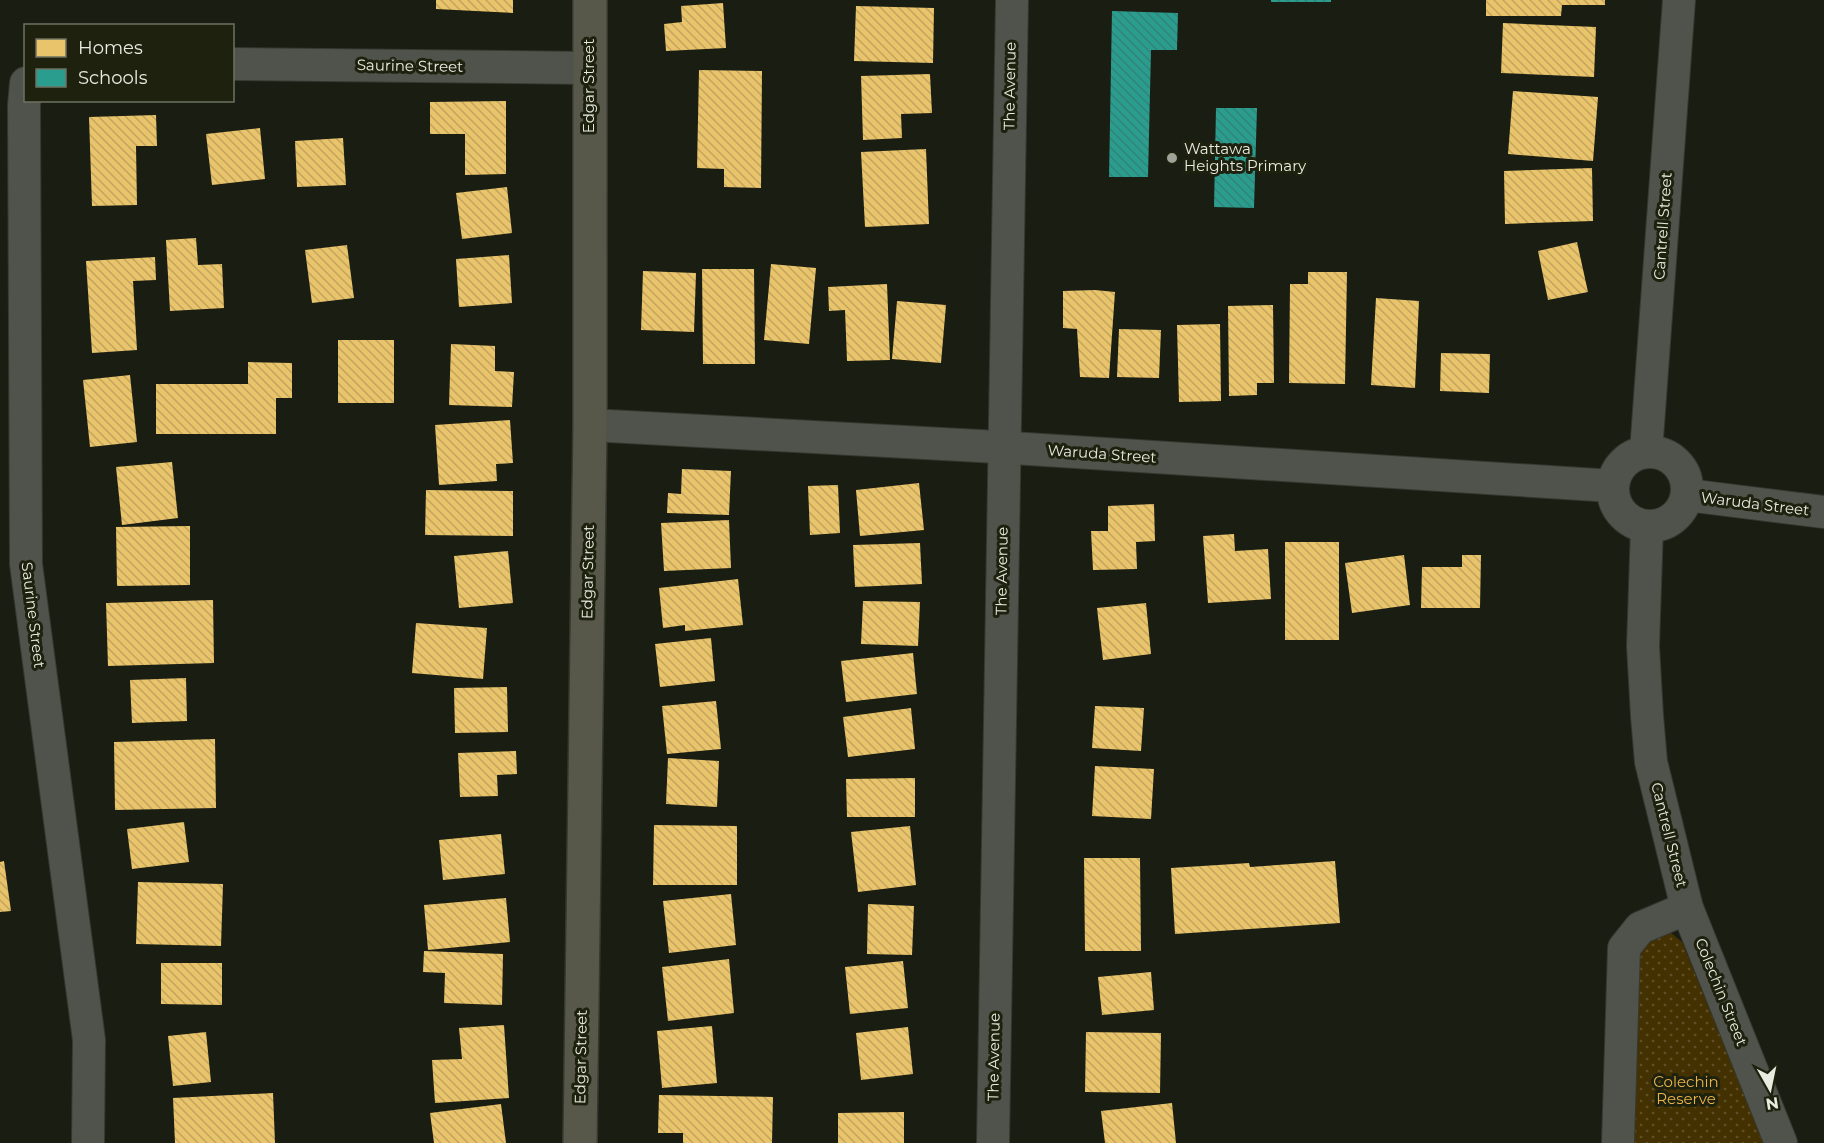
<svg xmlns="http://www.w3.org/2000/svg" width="1824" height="1143" font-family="Montserrat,sans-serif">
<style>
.park{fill:url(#park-dots)}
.homes{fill:url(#homes-back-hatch)}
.schools{fill:url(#schools-back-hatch)}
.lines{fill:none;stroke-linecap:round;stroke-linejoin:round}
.minor-casing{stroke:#363830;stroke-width:34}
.major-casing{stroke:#363830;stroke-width:36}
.minor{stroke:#50534b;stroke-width:32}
.major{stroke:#575849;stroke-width:33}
.poi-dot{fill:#a0a397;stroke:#1d210e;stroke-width:2}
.labels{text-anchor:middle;stroke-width:6;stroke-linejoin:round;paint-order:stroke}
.street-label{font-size:15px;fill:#e8ebdf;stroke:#1d210e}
.poi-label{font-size:15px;fill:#e8ebdf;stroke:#1d210e;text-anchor:start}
.park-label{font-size:15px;fill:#eab447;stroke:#1d210e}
</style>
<defs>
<pattern id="park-dots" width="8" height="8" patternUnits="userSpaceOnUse" patternTransform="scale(1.5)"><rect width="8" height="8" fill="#443102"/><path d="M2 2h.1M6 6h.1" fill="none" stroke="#5f4f26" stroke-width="1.8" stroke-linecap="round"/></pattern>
<pattern id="homes-back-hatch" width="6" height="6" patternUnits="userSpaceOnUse" patternTransform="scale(1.5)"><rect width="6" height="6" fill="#e9c46a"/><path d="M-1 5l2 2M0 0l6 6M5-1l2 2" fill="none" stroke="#c0a460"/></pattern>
<pattern id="schools-back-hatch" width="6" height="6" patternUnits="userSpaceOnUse" patternTransform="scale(1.5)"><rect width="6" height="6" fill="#2a9d8f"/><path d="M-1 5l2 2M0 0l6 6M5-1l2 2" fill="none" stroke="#328378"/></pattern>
</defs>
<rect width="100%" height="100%" fill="#1a1d12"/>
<path class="park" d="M 1670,932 L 1682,942 L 1764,1143 L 1634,1143 L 1636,954 L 1642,938 Z"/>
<g class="homes">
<path d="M 436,0 L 513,0 L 513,13 L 436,9 Z"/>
<path d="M 1486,0 L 1605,0 L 1605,5 L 1562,5 L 1561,16 L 1486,16 Z"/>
<path d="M 723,3 L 726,48 L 666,51 L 664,24 L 682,22 L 681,6 Z"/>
<path d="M 856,6 L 934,8 L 933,63 L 854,61 Z"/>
<path d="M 1503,23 L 1596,27 L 1594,77 L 1501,73 Z"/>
<path d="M 699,70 L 762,71 L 761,188 L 724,187 L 724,169 L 697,168 Z"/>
<path d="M 930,74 L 932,113 L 901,114 L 902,138 L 863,140 L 861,76 Z"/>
<path d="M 1513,91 L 1598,97 L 1593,161 L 1508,154 Z"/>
<path d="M 506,101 L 506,174 L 465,175 L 465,134 L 430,134 L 430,102 Z"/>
<path d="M 156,115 L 157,146 L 136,146 L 137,205 L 92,206 L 89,117 Z"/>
<path d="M 260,128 L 265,179 L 212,185 L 206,134 Z"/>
<path d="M 343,138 L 346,185 L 297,187 L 295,141 Z"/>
<path d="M 926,149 L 929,224 L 865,227 L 861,152 Z"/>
<path d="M 1592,168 L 1593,221 L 1505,224 L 1504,171 Z"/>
<path d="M 507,187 L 512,233 L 462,239 L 456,193 Z"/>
<path d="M 196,238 L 198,265 L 222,264 L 224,308 L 170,311 L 166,240 Z"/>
<path d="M 1577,242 L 1588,292 L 1548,300 L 1538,251 Z"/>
<path d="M 347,245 L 354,298 L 312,303 L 305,250 Z"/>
<path d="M 509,255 L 512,303 L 459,307 L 456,259 Z"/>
<path d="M 155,257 L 156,280 L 133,281 L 137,350 L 92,353 L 86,261 Z"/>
<path d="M 771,264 L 816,268 L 809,344 L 764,340 Z"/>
<path d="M 702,269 L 754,269 L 755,364 L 703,364 Z"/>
<path d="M 643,271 L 696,273 L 694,332 L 641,330 Z"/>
<path d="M 1308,272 L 1347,272 L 1345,384 L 1289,383 L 1290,284 L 1308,284 Z"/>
<path d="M 887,284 L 890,360 L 847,361 L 845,310 L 829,311 L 828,287 Z"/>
<path d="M 1095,290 L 1115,292 L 1109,378 L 1080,377 L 1077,329 L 1063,328 L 1063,291 Z"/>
<path d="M 1376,298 L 1419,301 L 1415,388 L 1371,385 Z"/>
<path d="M 897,301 L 946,305 L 941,363 L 892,359 Z"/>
<path d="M 1273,305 L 1274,383 L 1257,383 L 1257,395 L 1229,396 L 1228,306 Z"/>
<path d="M 1220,324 L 1221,401 L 1179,402 L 1177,325 Z"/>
<path d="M 1119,329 L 1161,330 L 1159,378 L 1117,377 Z"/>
<rect x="338" y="340" width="56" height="63"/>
<path d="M 451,344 L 495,346 L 495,371 L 514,372 L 512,407 L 449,405 Z"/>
<path d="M 1441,353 L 1490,354 L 1489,393 L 1440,391 Z"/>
<path d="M 248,362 L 292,363 L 292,398 L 276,398 L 276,434 L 156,434 L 156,384 L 248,384 Z"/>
<path d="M 130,375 L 137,442 L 90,447 L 83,380 Z"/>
<path d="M 510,420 L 513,463 L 496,464 L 497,481 L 439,485 L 435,425 Z"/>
<path d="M 172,462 L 178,518 L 122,525 L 116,467 Z"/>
<path d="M 682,469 L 731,471 L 729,515 L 667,513 L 668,493 L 681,494 Z"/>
<path d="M 919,483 L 924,530 L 860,536 L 856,490 Z"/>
<path d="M 838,485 L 840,533 L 810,535 L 808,486 Z"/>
<path d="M 426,490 L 513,491 L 513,536 L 425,535 Z"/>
<path d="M 1154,504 L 1155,541 L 1136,542 L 1137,569 L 1093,570 L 1091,531 L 1108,531 L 1108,506 Z"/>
<path d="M 729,520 L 731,568 L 664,571 L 661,523 Z"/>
<path d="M 190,526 L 190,585 L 117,586 L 116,527 Z"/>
<path d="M 1234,534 L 1235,551 L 1268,549 L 1271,599 L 1208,603 L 1203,536 Z"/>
<rect x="1285" y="542" width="54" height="98"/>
<path d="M 920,543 L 922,584 L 855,587 L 853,545 Z"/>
<path d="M 508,551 L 513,603 L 459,608 L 454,556 Z"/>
<path d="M 1404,555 L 1410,605 L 1352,613 L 1345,563 Z"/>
<path d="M 1462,555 L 1481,555 L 1480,608 L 1421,608 L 1422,567 L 1462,567 Z"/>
<path d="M 738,579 L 743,625 L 685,631 L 685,625 L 663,628 L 659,588 Z"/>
<path d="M 213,600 L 214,663 L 108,666 L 106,603 Z"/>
<path d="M 863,601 L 920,602 L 918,646 L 861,644 Z"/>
<path d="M 1146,603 L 1151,654 L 1103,660 L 1097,608 Z"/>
<path d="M 416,623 L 487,628 L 483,679 L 412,673 Z"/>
<path d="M 711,638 L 715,681 L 660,687 L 655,644 Z"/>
<path d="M 913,653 L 917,694 L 846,702 L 841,661 Z"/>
<path d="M 186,678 L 187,721 L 132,723 L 130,680 Z"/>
<path d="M 507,687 L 508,732 L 455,733 L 454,688 Z"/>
<path d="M 716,701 L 721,749 L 667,754 L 662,706 Z"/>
<path d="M 1095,706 L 1144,708 L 1141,751 L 1092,748 Z"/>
<path d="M 911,708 L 915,749 L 848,757 L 843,717 Z"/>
<path d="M 215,739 L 216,808 L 115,810 L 114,742 Z"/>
<path d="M 516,751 L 517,774 L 497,775 L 498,796 L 460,797 L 458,753 Z"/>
<path d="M 668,758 L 719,761 L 717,807 L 666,804 Z"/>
<path d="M 1095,766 L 1154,769 L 1151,819 L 1092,816 Z"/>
<path d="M 915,778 L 915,817 L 847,817 L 846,779 Z"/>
<path d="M 184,822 L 189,862 L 132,869 L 127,829 Z"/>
<path d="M 654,825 L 737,826 L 737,885 L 653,885 Z"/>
<path d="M 910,826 L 916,885 L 858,892 L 851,832 Z"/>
<path d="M 501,834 L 505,874 L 443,880 L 439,840 Z"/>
<path d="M 1084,858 L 1140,858 L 1141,951 L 1085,951 Z"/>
<path d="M 4,861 L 11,911 L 0,912 L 0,862 Z"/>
<path d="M 1335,861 L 1340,923 L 1175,934 L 1171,868 L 1249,863 L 1250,867 Z"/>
<path d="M 138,882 L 223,884 L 221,946 L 136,944 Z"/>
<path d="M 731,894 L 736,945 L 669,953 L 663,901 Z"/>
<path d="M 506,898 L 510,942 L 428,950 L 424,905 Z"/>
<path d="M 868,904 L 914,906 L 912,955 L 867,954 Z"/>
<path d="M 424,951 L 503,954 L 502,1005 L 444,1003 L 445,973 L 423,972 Z"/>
<path d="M 729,959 L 734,1013 L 668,1021 L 662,967 Z"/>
<path d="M 903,961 L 908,1008 L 850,1014 L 845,967 Z"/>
<path d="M 161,963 L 222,963 L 222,1005 L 161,1004 Z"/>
<path d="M 1151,972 L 1154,1010 L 1102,1015 L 1098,977 Z"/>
<path d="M 504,1025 L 509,1098 L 435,1103 L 432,1060 L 462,1059 L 459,1028 Z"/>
<path d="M 712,1026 L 717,1083 L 662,1088 L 657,1031 Z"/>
<path d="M 908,1027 L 913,1074 L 861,1080 L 856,1033 Z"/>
<path d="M 206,1032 L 211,1082 L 173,1086 L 168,1036 Z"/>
<path d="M 1086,1032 L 1161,1033 L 1160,1093 L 1085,1092 Z"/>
<path d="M 273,1093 L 275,1143 L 175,1143 L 173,1098 Z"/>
<path d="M 659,1095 L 773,1097 L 772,1143 L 683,1143 L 683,1133 L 658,1133 Z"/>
<path d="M 1172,1103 L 1176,1143 L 1105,1143 L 1101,1111 Z"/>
<path d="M 501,1104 L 506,1143 L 434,1143 L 430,1113 Z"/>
<path d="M 904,1112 L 904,1143 L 838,1143 L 838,1113 Z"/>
</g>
<g class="schools">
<rect x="1271" y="0" width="60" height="2"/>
<path d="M 1112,11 L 1178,13 L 1177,50 L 1151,50 L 1148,177 L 1109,177 Z"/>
<path d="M 1216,108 L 1257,108 L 1254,208 L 1214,207 Z"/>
</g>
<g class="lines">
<g class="minor-casing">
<g id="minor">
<path d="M 232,64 L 588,68"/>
<path d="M 26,83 L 24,105 L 26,564 L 89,1040 L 88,1143"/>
<path d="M 590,425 L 980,446 L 1613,486"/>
<path d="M 1646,452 L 1679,0"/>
<circle cx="1650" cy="489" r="37"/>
<path d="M 1687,495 L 1824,512"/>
<path d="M 1647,526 L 1643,646 L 1647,716 L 1651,762 L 1687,908 L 1781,1143"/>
<path d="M 993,1143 L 1012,0"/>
<path d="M 1618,1143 L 1624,948 L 1640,928 L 1687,908"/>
</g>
</g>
<g class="major-casing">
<path id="major" d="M 580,1143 L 590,425 L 590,0"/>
</g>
<use href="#minor" class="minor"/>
<use href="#major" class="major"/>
</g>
<circle class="poi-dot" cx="1172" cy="158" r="6"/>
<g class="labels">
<g class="street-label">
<text transform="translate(410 66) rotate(1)" y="5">Saurine Street</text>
<text transform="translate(589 86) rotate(-90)" y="5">Edgar Street</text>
<text transform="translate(1010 86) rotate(-89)" y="5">The Avenue</text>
<text transform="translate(1663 226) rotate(-86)" y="5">Cantrell Street</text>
<text transform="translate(1102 454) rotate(4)" y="5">Waruda Street</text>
<text transform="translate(1755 504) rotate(7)" y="5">Waruda Street</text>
<text transform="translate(1002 571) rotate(-89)" y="5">The Avenue</text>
<text transform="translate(588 572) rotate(-89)" y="5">Edgar Street</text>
<text transform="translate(33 615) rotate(83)" y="5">Saurine Street</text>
<text transform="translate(1669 835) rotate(76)" y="5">Cantrell Street</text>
<text transform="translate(1721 992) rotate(68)" y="5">Colechin Street</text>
<text transform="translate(581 1057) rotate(-89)" y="5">Edgar Street</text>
<text transform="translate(994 1057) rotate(-89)" y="5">The Avenue</text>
</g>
<g class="poi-label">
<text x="1184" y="154">Wattawa<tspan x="1184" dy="17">Heights Primary</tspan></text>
</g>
<g class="park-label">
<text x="1686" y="1087">Colechin<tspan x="1686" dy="17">Reserve</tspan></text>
</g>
</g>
<rect x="24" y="24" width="210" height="78" fill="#1d210e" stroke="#6e7262" stroke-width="1.5"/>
<rect x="36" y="39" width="30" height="18" fill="#e9c46a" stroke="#6e7262" stroke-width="1.5"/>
<text x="78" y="54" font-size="18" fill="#e8ebdf">Homes</text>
<rect x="36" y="69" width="30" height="18" fill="#2a9d8f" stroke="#6e7262" stroke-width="1.5"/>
<text x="78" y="84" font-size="18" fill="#e8ebdf">Schools</text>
<g transform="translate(1770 1089) rotate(171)" stroke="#1d210e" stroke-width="4.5" paint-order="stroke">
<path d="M0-4.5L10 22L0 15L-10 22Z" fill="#e8ebdf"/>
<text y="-9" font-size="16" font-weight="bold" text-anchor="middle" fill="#e8ebdf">N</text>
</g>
</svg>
